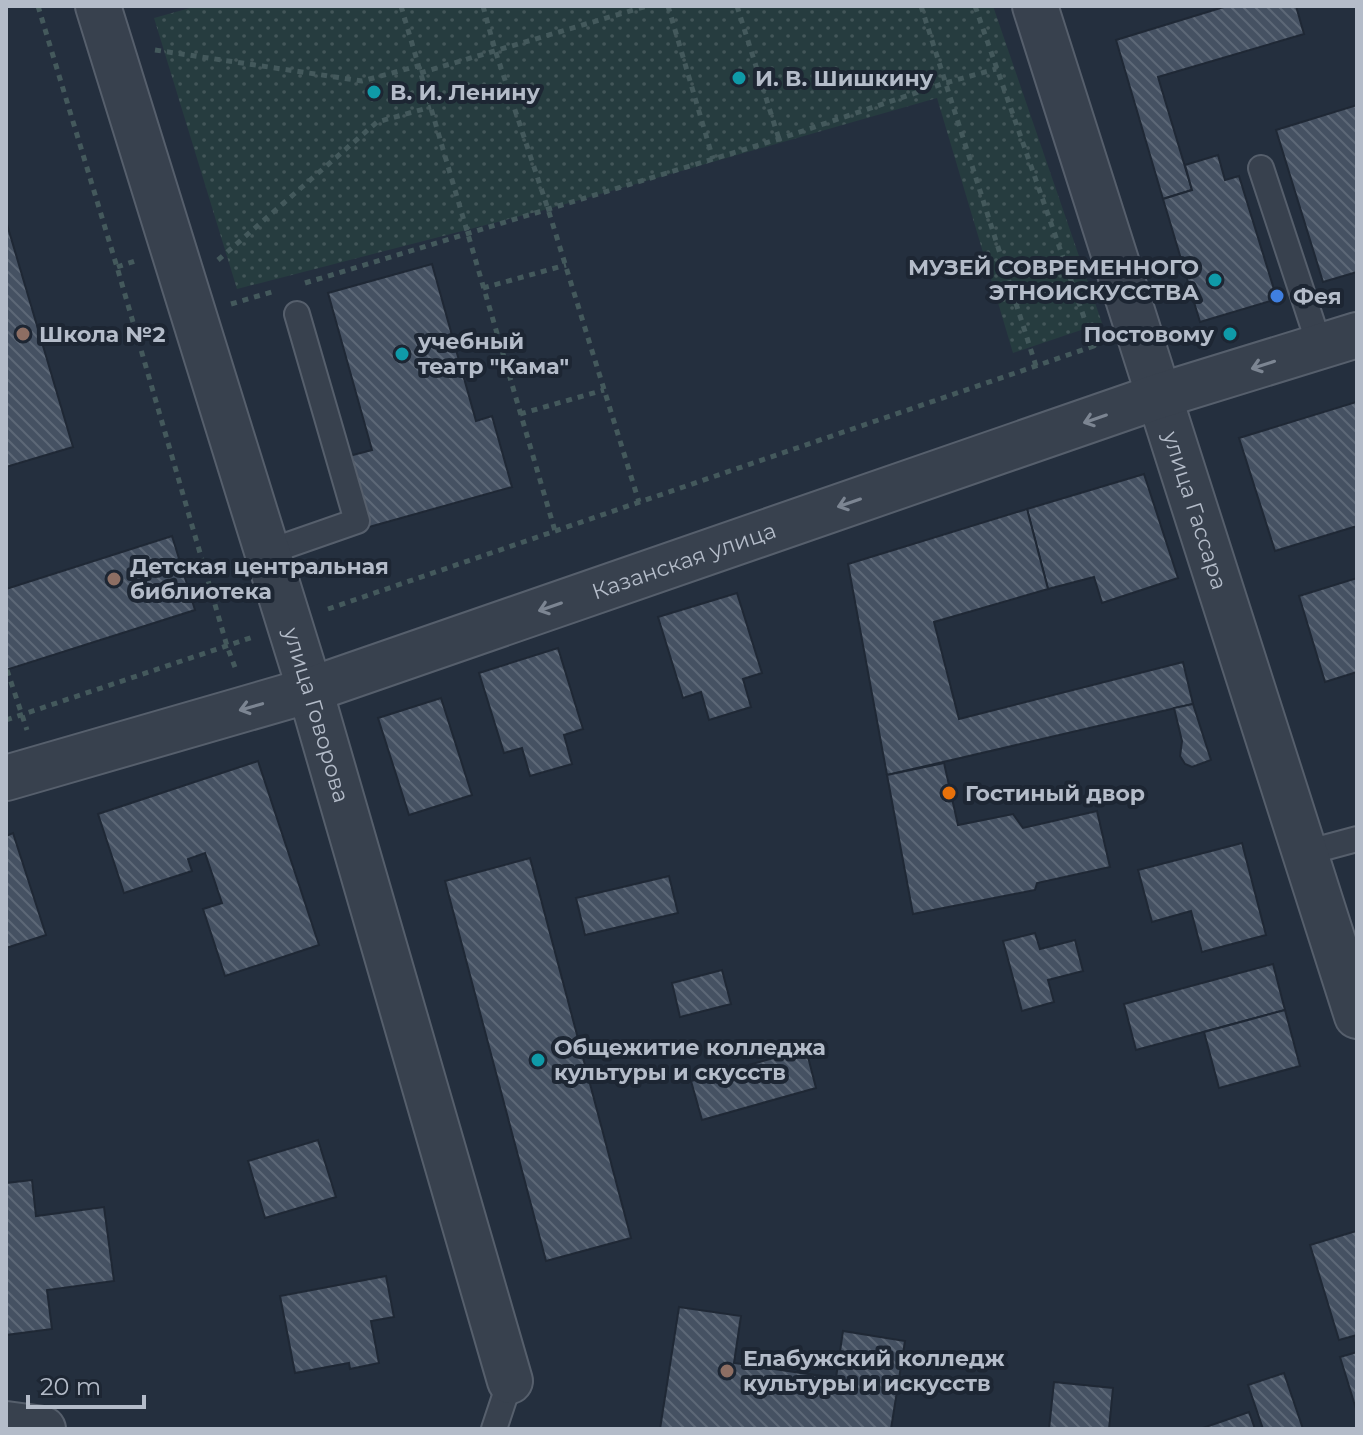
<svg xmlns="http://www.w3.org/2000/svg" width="1363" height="1435" font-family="Montserrat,sans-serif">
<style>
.park{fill:url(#park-dots)}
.building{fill:url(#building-back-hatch);stroke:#1f2835;stroke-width:2}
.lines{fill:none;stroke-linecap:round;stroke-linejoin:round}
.service-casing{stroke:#565f6c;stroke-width:28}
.minor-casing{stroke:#565f6c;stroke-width:48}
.tertiary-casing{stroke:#565f6c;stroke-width:48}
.path{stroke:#44595c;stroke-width:5;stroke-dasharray:6 6;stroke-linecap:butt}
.service{stroke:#38414e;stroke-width:24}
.minor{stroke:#38414e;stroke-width:44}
.tertiary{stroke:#38414e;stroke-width:44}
.oneway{stroke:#7c8592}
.culture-dot{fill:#0f9aa8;stroke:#1d2633;stroke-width:3}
.shop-dot{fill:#3f7fe0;stroke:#1d2633;stroke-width:3}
.education-dot{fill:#8d6e63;stroke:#1d2633;stroke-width:3}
.food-dot{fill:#e8710a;stroke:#1d2633;stroke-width:3}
.labels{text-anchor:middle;stroke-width:8;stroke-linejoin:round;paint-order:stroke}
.poi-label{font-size:22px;font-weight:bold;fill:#b4bcc9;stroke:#1d2633;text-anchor:start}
.street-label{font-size:22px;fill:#b4bcc9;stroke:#1d2633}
</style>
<defs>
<pattern id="park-dots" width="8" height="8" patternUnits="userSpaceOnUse" patternTransform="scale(2)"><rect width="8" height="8" fill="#263c3f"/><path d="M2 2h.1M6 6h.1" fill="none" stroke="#435659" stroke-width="1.8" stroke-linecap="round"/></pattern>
<pattern id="building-back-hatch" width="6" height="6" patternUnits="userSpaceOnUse" patternTransform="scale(2)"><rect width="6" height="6" fill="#455162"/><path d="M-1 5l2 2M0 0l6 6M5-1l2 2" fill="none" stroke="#5d6877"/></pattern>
</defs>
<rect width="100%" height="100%" fill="#242f3e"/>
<path class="park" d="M 197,6 L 993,6 L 1102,323 L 1013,353 L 937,98 L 548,209 L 237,289 L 154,18 Z"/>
<g class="building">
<path d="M 1227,6 L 1296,6 L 1304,34 L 1158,77 L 1192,190 L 1163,199 L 1116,40 Z"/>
<path d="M 1357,105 L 1357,272 L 1323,282 L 1276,130 Z"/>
<path d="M 1218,155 L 1225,180 L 1239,176 L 1277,299 L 1200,322 L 1163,199 L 1192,190 L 1185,165 Z"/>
<path d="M 6,221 L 73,447 L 6,467 Z"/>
<path d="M 432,264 L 476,421 L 492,416 L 512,487 L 369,527 L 349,456 L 372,450 L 328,293 Z"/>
<path d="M 1356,402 L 1357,526 L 1275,551 L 1239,438 Z"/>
<path d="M 1144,474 L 1178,578 L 1102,603 L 1094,577 L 1048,589 L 1027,509 Z"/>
<path d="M 1027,509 L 1048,589 L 934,622 L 959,719 L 1183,662 L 1193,704 L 887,775 L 848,564 Z"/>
<path d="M 172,536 L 195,610 L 6,670 L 6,589 Z"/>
<path d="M 1357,578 L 1357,672 L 1325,682 L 1299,596 Z"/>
<path d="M 737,593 L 762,673 L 743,679 L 751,707 L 709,720 L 701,692 L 683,698 L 658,617 Z"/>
<path d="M 558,648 L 583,729 L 564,735 L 572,764 L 530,776 L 522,748 L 504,753 L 479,673 Z"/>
<path d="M 441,698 L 472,795 L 409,815 L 378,718 Z"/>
<path d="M 1193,704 L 1211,760 L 1192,767 L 1185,764 L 1180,756 L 1182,741 L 1174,708 Z"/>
<path d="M 258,761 L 319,945 L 225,976 L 203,909 L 222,903 L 205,853 L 188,859 L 192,871 L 124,893 L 98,814 Z"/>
<path d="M 944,763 L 958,825 L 1013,814 L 1023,828 L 1097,811 L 1110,867 L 1037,883 L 1035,890 L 913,914 L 887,775 Z"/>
<path d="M 13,833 L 46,935 L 6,948 L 6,836 Z"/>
<path d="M 1242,843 L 1266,935 L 1202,952 L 1191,911 L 1152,922 L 1138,870 Z"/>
<path d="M 530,858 L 631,1238 L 546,1261 L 445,881 Z"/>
<path d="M 669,876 L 678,913 L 585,935 L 576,898 Z"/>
<path d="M 1035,933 L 1040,949 L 1075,940 L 1083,971 L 1048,980 L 1054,1002 L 1022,1011 L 1003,941 Z"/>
<path d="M 1273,964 L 1285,1010 L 1136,1050 L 1124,1004 Z"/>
<path d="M 722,970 L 731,1004 L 680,1017 L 672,983 Z"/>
<path d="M 1285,1010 L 1300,1066 L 1219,1088 L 1204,1032 Z"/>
<path d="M 806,1049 L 816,1088 L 702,1120 L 691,1081 Z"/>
<path d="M 318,1140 L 336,1197 L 265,1218 L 248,1161 Z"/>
<path d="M 32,1180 L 36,1216 L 104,1207 L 114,1281 L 47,1290 L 52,1329 L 6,1335 L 6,1183 Z"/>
<path d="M 1356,1231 L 1357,1335 L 1339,1340 L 1310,1245 Z"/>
<path d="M 386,1276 L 394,1317 L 371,1321 L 379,1363 L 350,1369 L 349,1363 L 295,1373 L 280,1296 Z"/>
<path d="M 679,1307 L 741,1316 L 734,1363 L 836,1378 L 843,1331 L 905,1341 L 891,1429 L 660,1429 Z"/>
<path d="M 1357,1352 L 1357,1412 L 1340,1357 Z"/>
<path d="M 1284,1373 L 1303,1429 L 1263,1429 L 1248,1385 Z"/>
<path d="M 1054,1382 L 1113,1388 L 1109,1429 L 1049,1429 Z"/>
<path d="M 1249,1412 L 1255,1429 L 1200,1429 Z"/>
</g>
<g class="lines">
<g class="service-casing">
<g id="service">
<path d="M 1261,168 L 1320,347"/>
<path d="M 268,552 L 357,521 L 297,314"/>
<path d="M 1305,853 L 1357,839"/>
<path d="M 494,1429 L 510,1381"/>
</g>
</g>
<g class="minor-casing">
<g id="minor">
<path id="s1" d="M 98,6 L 310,690 L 510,1381"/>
<path id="s2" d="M 1159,396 L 1357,1016"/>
<path d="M 6,1424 L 43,1429"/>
</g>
</g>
<g class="tertiary-casing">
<g id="tertiary">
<path d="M 1035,6 L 1159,396"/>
<path id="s3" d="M 6,778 L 310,690 L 1159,396 L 1357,335"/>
</g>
</g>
<g class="path">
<path d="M 38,6 L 117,267 L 227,646 L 236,670"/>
<path d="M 401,6 L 555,531"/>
<path d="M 483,6 L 495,50 L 548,209 L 639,502"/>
<path d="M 668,6 L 713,159"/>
<path d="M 737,6 L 779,139"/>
<path d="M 921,6 L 1036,366"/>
<path d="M 155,50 L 362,81 L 418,66"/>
<path d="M 420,73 L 647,6"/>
<path d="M 218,260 L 377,122 L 431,107"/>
<path d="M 117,267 L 135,261"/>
<path d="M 305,283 L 779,139 L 945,83 L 996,69"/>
<path d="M 483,288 L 566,265"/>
<path d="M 1016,303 L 1072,284"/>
<path d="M 231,304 L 275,291"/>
<path d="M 520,414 L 604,390"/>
<path d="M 328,609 L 1094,346 L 975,6"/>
<path d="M 7,670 L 27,730"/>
<path d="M 6,720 L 253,637"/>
</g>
<use href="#service" class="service"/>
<use href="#minor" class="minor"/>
<use href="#tertiary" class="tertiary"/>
</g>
<defs><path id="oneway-shaft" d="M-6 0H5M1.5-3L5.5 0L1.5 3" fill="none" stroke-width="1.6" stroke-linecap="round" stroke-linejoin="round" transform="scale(2)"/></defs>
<g class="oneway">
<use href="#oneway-shaft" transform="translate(1263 365) rotate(162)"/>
<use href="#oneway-shaft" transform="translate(1095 419) rotate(161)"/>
<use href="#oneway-shaft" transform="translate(849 503) rotate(161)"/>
<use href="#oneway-shaft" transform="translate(550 607) rotate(161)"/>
<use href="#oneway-shaft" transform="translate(251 707) rotate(164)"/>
</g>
<g class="culture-dot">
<circle cx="739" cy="78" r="8"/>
<circle cx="374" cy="92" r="8"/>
<circle cx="1215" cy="280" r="8"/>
<circle cx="1230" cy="334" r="8"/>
<circle cx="402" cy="354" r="8"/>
<circle cx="538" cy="1060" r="8"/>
</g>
<circle class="shop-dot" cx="1277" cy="296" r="8"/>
<g class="education-dot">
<circle cx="23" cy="334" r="8"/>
<circle cx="114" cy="579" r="8"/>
<circle cx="727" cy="1371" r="8"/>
</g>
<circle class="food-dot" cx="949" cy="793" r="8"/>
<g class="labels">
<g class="poi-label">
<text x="755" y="86">И. В. Шишкину</text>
<text x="390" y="100">В. И. Ленину</text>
<text x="1199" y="275" text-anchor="end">МУЗЕЙ СОВРЕМЕННОГО<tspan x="1199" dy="25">ЭТНОИСКУССТВА</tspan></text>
<text x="1293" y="304">Фея</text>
<text x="39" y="342">Школа №2</text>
<text x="1214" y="342" text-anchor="end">Постовому</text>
<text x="418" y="349">учебный<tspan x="418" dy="25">театр "Кама"</tspan></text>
<text x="130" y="574">Детская центральная<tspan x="130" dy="25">библиотека</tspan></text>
<text x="965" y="801">Гостиный двор</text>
<text x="554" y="1055">Общежитие колледжа<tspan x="554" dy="25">культуры и скусств</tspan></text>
<text x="743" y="1366">Елабужский колледж<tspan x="743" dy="25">культуры и искусств</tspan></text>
</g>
<g class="street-label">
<text dy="8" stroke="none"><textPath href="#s2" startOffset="120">улица Гассара</textPath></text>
<text dy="8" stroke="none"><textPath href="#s3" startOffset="712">Казанская улица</textPath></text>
<text dy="8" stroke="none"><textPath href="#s1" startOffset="742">улица Говорова</textPath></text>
</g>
</g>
<rect width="1363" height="1435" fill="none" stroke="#b4bcc9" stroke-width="16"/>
<path d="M28 1395v12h116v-12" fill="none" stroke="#b4bcc9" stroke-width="4"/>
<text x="40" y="1395" font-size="24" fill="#b4bcc9" stroke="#1d2633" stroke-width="6" paint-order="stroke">20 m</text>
</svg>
